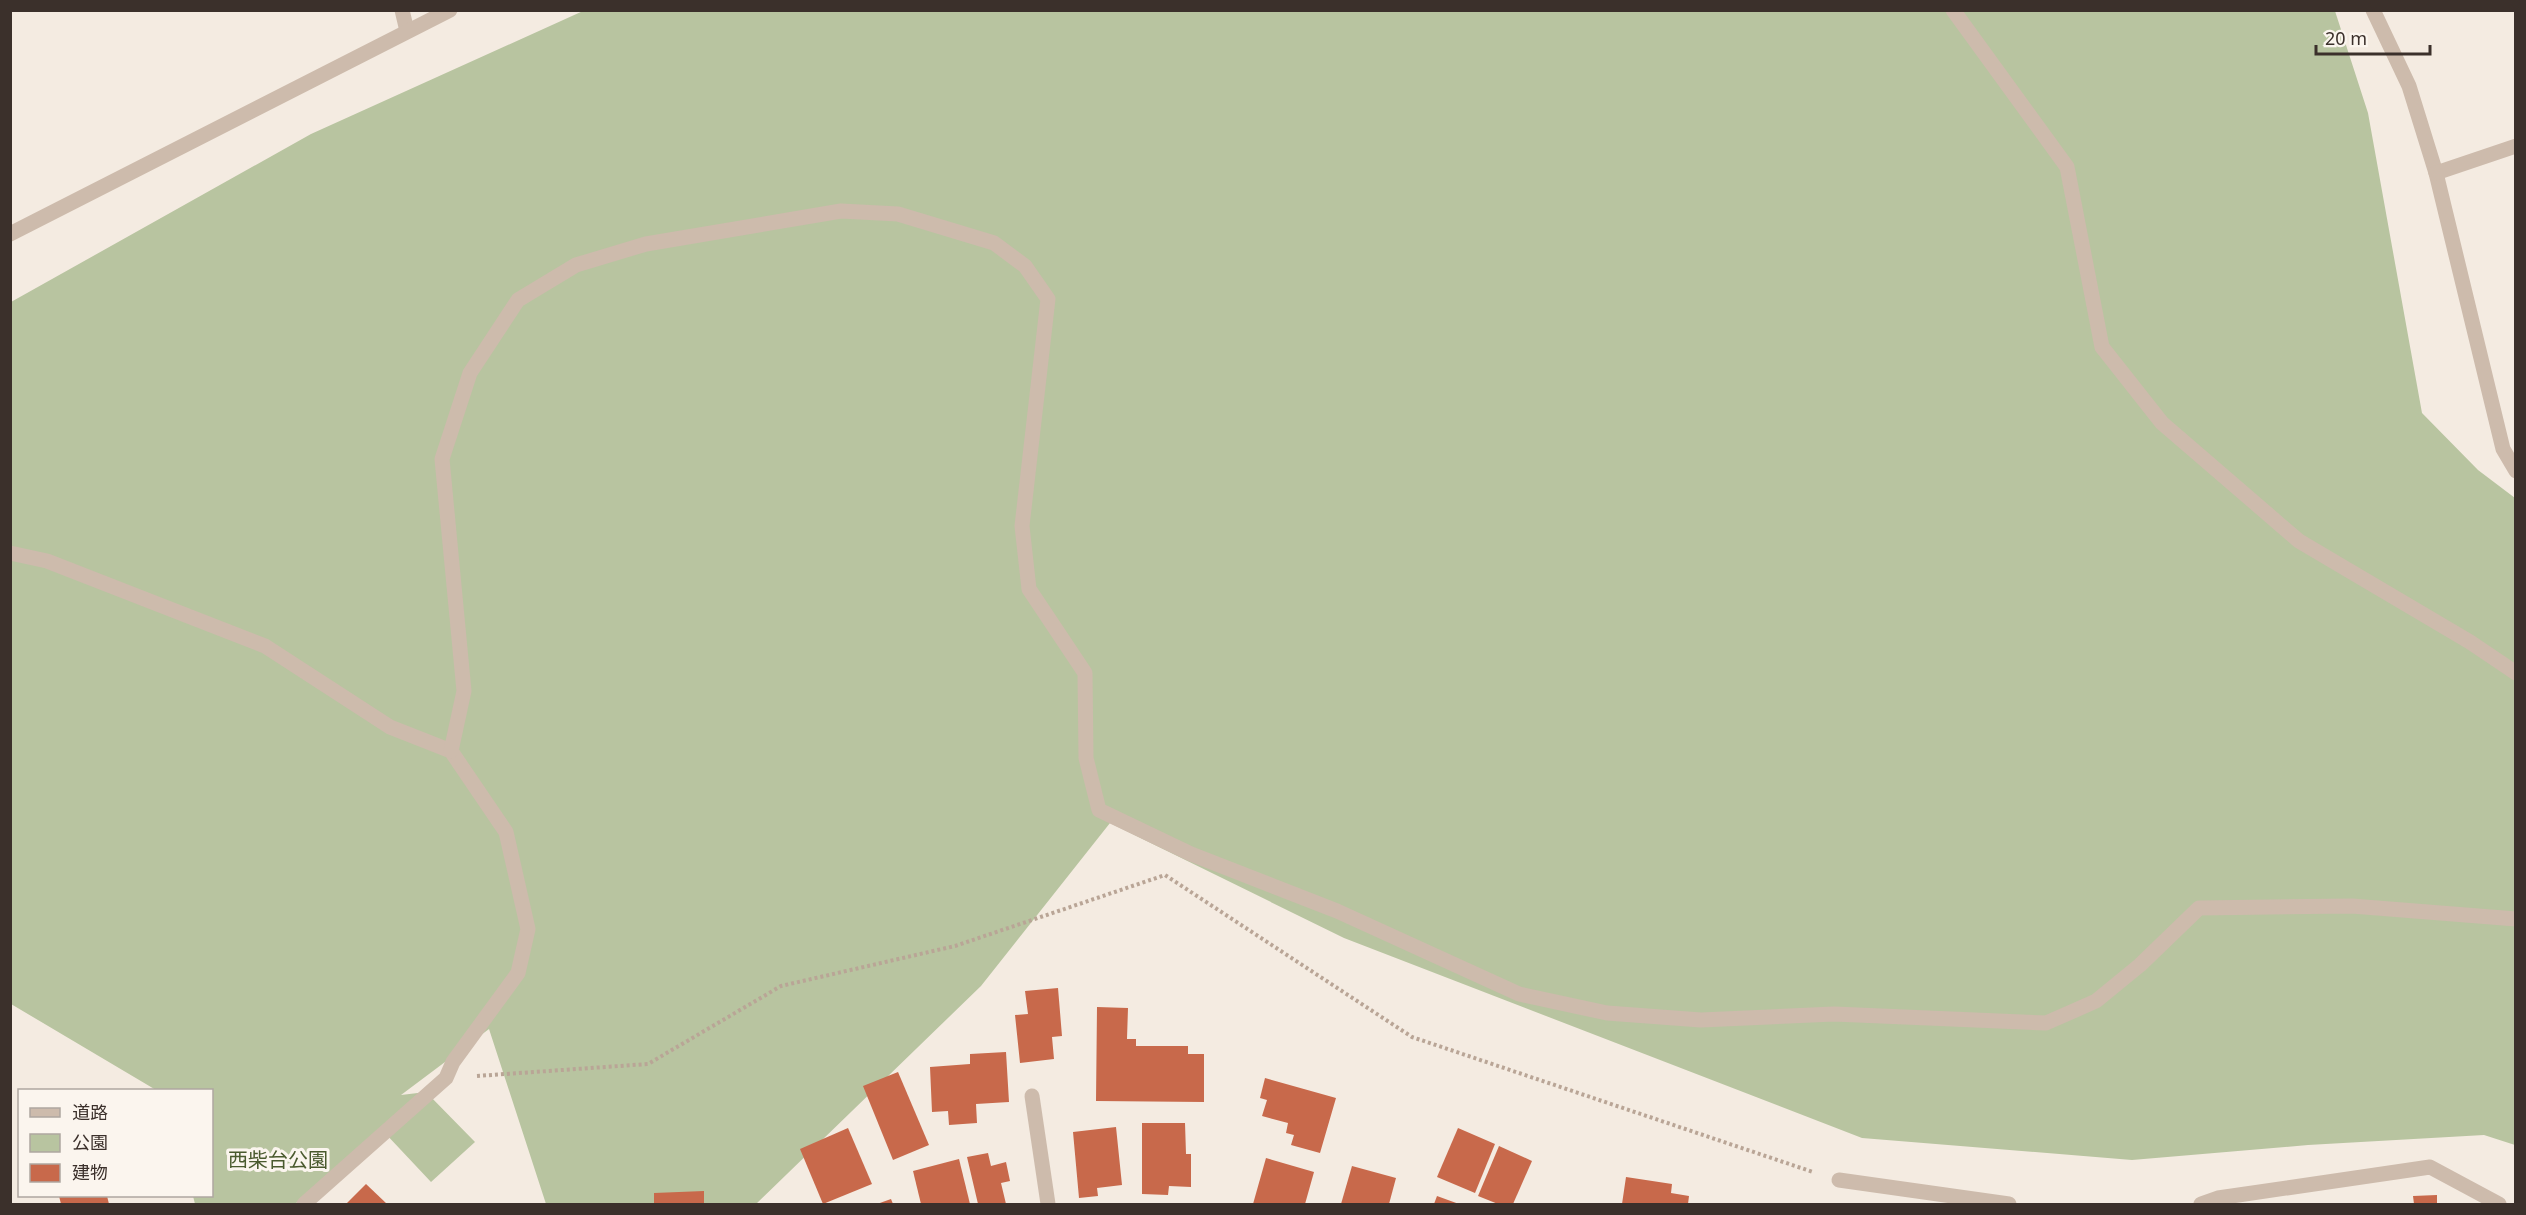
<svg xmlns="http://www.w3.org/2000/svg" width="2526" height="1215" font-family="'Noto Sans','Noto Sans JP',sans-serif">
<style>
.green{fill:#b8c4a0}
.building{fill:#c8694b}
.lines{fill:none;stroke-linecap:round;stroke-linejoin:round}
.path{stroke:#b9a596;stroke-width:4;stroke-dasharray:3 3;stroke-linecap:butt}
.minor{stroke:#cdbbac;stroke-width:15}
.labels{text-anchor:middle;stroke-width:6;stroke-linejoin:round;paint-order:stroke}
.park-label{font-size:20px;fill:#4a5a2e;stroke:#fbf5ee}
</style>
<rect width="100%" height="100%" fill="#f4ebe1"/>
<path class="green" d="M 583,11 L 2335,11 L 2368,113 L 2422,413 L 2478,470 L 2515,498 L 2515,1145 L 2484,1135 L 2308,1145 L 2132,1160 L 1862,1138 L 1344,938 L 1110,823 L 981,986 L 756,1204 L 546,1204 L 489,1029 L 401,1095 L 426,1092 L 475,1142 L 431,1182 L 384,1132 L 295,1204 L 195,1204 L 193,1196 L 212,1196 L 212,1090 L 156,1090 L 11,1004 L 11,302 L 311,134 Z"/>
<g class="building">
<path d="M 1058,988 L 1062,1036 L 1052,1037 L 1054,1059 L 1020,1063 L 1015,1015 L 1028,1014 L 1025,991 Z"/>
<path d="M 1097,1007 L 1128,1008 L 1127,1039 L 1136,1039 L 1136,1046 L 1188,1046 L 1188,1054 L 1204,1054 L 1204,1102 L 1096,1101 Z"/>
<path d="M 1006,1052 L 1009,1102 L 976,1104 L 977,1123 L 949,1125 L 948,1111 L 932,1112 L 930,1067 L 970,1064 L 970,1054 Z"/>
<path d="M 898,1072 L 929,1145 L 893,1160 L 863,1086 Z"/>
<path d="M 1265,1078 L 1336,1098 L 1320,1153 L 1291,1145 L 1294,1135 L 1286,1133 L 1288,1123 L 1262,1116 L 1267,1100 L 1260,1098 Z"/>
<path d="M 1142,1123 L 1185,1123 L 1186,1154 L 1191,1154 L 1191,1187 L 1169,1186 L 1168,1195 L 1142,1194 Z"/>
<path d="M 1116,1127 L 1122,1185 L 1097,1188 L 1098,1196 L 1079,1198 L 1073,1132 Z"/>
<path d="M 848,1128 L 872,1184 L 823,1204 L 800,1149 Z"/>
<path d="M 1458,1128 L 1495,1144 L 1475,1193 L 1437,1177 Z"/>
<path d="M 1499,1146 L 1532,1161 L 1513,1204 L 1498,1204 L 1478,1196 Z"/>
<path d="M 988,1153 L 991,1166 L 1006,1162 L 1010,1181 L 1001,1183 L 1006,1204 L 978,1204 L 967,1157 Z"/>
<path d="M 1266,1158 L 1314,1172 L 1305,1204 L 1253,1204 Z"/>
<path d="M 959,1159 L 970,1204 L 921,1204 L 913,1171 Z"/>
<path d="M 1352,1166 L 1396,1178 L 1389,1204 L 1341,1204 Z"/>
<path d="M 1626,1177 L 1672,1184 L 1671,1193 L 1689,1196 L 1688,1204 L 1622,1204 Z"/>
<path d="M 366,1184 L 387,1204 L 346,1204 Z"/>
<path d="M 704,1191 L 704,1204 L 654,1204 L 654,1193 Z"/>
<path d="M 2437,1195 L 2437,1204 L 2414,1204 L 2413,1196 Z"/>
<path d="M 59,1196 L 107,1196 L 109,1204 L 61,1204 Z"/>
<path d="M 1437,1196 L 1459,1204 L 1434,1204 Z"/>
<path d="M 891,1199 L 893,1204 L 877,1204 Z"/>
</g>
<g class="lines">
<path class="path" d="M 477,1076 L 648,1064 L 781,986 L 955,946 L 1165,875 L 1412,1037 L 1813,1172"/>
<g class="minor">
<path d="M 402,10 L 407,31"/>
<path d="M 1953,10 L 2067,167 L 2102,347 L 2162,423 L 2299,541 L 2470,642 L 2516,673"/>
<path d="M 2373,10 L 2409,86 L 2436,173 L 2503,449 L 2516,471"/>
<path d="M 2436,173 L 2516,146"/>
<path d="M 10,234 L 450,10"/>
<path d="M 10,553 L 47,561 L 265,646 L 390,727 L 451,751 L 506,832 L 528,929 L 518,973 L 453,1062 L 446,1078 L 304,1204"/>
<path d="M 451,751 L 464,691 L 442,459 L 470,373 L 518,300 L 576,265 L 646,244 L 841,211 L 898,214 L 994,243 L 1025,266 L 1048,299 L 1022,526 L 1029,589 L 1085,673 L 1086,758 L 1099,810 L 1191,854 L 1337,911 L 1519,994 L 1607,1013 L 1701,1020 L 1834,1014 L 2046,1023 L 2096,1001 L 2140,965 L 2199,908 L 2352,906 L 2516,919"/>
<path d="M 1032,1096 L 1048,1204"/>
<path d="M 1839,1180 L 2009,1204"/>
<path d="M 2201,1204 L 2218,1198 L 2430,1167 L 2499,1204"/>
</g>
</g>
<g class="labels">
<g class="park-label">
<text x="278" y="1167">西柴台公園</text>
</g>
</g>
<rect width="2526" height="1215" fill="none" stroke="#3b302b" stroke-width="24"/>
<rect x="18" y="1089" width="195" height="108" fill="#fbf5ee" stroke="#aea6a0" stroke-width="1.5"/>
<rect x="30" y="1108" width="30" height="9" fill="#cdbbac" stroke="#aea6a0" stroke-width="1.5"/>
<text x="72" y="1119" font-size="18" fill="#3b302b">道路</text>
<rect x="30" y="1134" width="30" height="18" fill="#b8c4a0" stroke="#aea6a0" stroke-width="1.5"/>
<text x="72" y="1149" font-size="18" fill="#3b302b">公園</text>
<rect x="30" y="1164" width="30" height="18" fill="#c8694b" stroke="#aea6a0" stroke-width="1.5"/>
<text x="72" y="1179" font-size="18" fill="#3b302b">建物</text>
<path d="M2316 45v9h114v-9" fill="none" stroke="#3b302b" stroke-width="3"/>
<text x="2325" y="45" font-size="18" fill="#3b302b" stroke="#fbf5ee" stroke-width="4.5" paint-order="stroke">20 m</text>
</svg>
